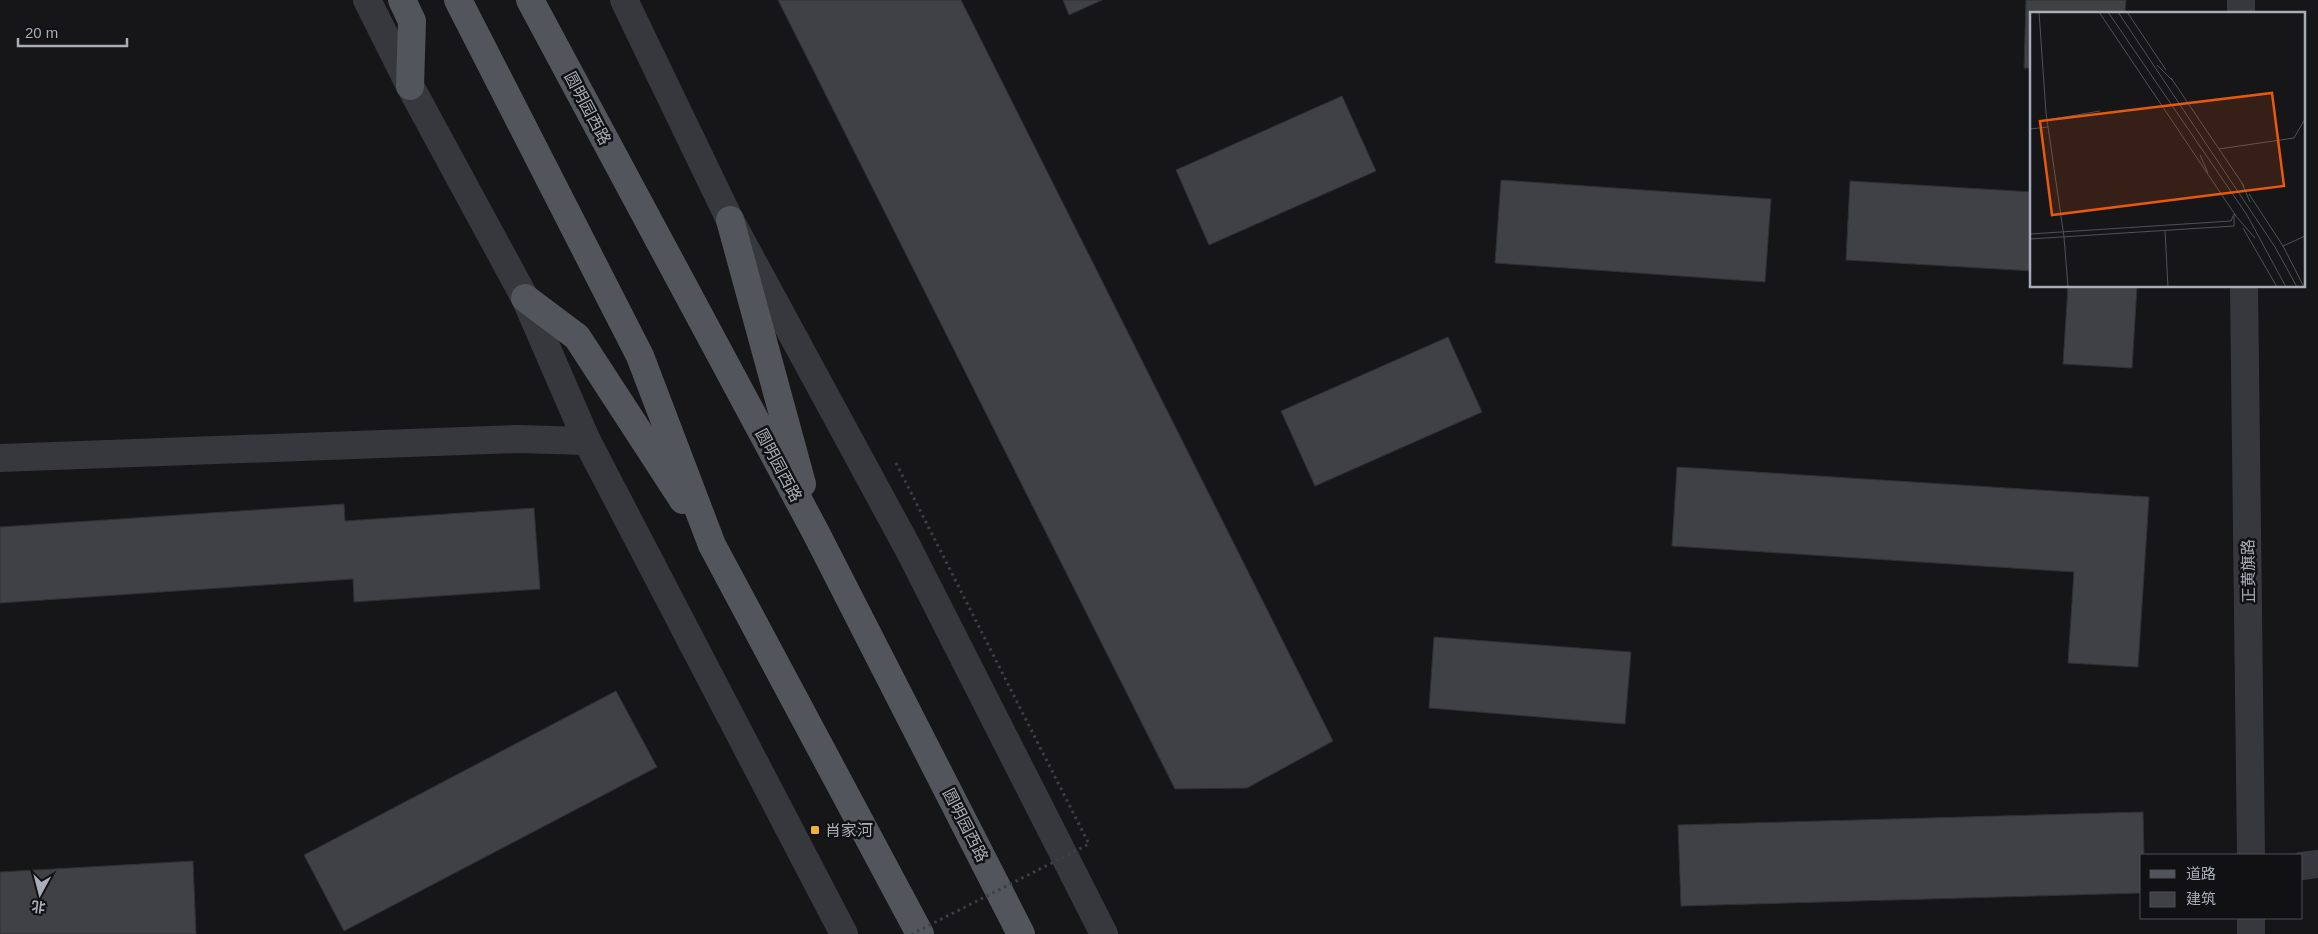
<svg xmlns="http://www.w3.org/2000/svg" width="2318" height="934" font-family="Arial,'Noto Sans SC',sans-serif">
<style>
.building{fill:#404145;stroke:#303034}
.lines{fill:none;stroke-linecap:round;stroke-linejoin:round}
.minor{stroke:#37383d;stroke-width:28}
.major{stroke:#53555c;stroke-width:28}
.path-bridge{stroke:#3d3f44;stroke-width:3;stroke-dasharray:2.5 4;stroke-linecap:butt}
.poi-dot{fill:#f2b134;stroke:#111113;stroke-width:2}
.labels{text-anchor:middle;stroke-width:5;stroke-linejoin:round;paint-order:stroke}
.street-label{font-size:16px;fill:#a8adb8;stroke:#111113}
.poi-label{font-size:16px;fill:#a8adb8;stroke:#111113;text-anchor:start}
.inset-road{fill:none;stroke:#505258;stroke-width:1}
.view{fill:#e8590c;fill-opacity:0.15;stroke:#e8590c;stroke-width:2.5}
.inset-edge{fill:none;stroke:#a8adb8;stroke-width:2.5}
</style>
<rect width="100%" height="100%" fill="#161618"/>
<g class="building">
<path d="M 778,0 L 961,0 L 1333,741 L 1247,788 L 1175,789 Z"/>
<path d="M 1063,0 L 1102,0 L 1069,15 Z"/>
<path d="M 2026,0 L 2126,0 L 2125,14 L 2032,14 L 2032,68 L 2024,68 Z"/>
<path d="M 1342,96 L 1376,171 L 1209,245 L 1176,170 Z"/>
<path d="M 1501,180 L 1771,199 L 1765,282 L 1495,263 Z"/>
<path d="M 1850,181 L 2032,192 L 2032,271 L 1846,260 Z"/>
<path d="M 2068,286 L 2137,286 L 2132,368 L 2063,364 Z"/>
<path d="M 1448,337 L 1482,412 L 1315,486 L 1281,411 Z"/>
<path d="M 1677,467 L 2149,497 L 2138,667 L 2068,663 L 2074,572 L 1672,546 Z"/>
<path d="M 344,504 L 345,521 L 534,508 L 540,589 L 354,602 L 353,579 L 0,603 L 0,527 Z"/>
<path d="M 1434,637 L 1631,652 L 1625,724 L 1429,708 Z"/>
<path d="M 616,691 L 657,767 L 344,931 L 304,855 Z"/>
<path d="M 2143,812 L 2144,855 L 2142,855 L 2142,893 L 1681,906 L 1678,825 Z"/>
<path d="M 193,861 L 196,934 L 0,934 L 0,872 Z"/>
</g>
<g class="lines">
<g class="minor">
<path d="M 367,0 L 410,86 L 525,298 L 587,441 L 844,934"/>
<path d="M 624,0 L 730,220 L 908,548 L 1104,934"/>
<path d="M 2241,0 L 2241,14"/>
<path d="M 2244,286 L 2251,855"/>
<path d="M 0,458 L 518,439 L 587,441"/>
<path d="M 2302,866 L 2318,864"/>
<path d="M 2251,934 L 2251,918"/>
</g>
<g class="major">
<path d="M 402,0 L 412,21 L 410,86"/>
<path d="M 458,0 L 640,356 L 712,545 L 920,934"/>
<path d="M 530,0 L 815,531 L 1021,934"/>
<path d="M 730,220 L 802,484"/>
<path d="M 525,298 L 577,337 L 683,500"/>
</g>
<path class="path-bridge" d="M 896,463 L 1089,844 L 912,934"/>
</g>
<rect class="poi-dot" x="810" y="825" width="10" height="10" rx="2.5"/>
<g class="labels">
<g class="street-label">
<text transform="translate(588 108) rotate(62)" y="6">圆明园西路</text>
<text transform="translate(779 465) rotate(62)" y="6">圆明园西路</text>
<text transform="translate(2248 571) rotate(-91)" y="6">正黄旗路</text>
<text transform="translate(966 825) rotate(63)" y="6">圆明园西路</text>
</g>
<g class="poi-label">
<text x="825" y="836">肖家河</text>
</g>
</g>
<g transform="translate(2030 12)">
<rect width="275" height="275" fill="#161618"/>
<path class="inset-road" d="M 9,0 L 16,101 L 34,225 L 38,275M 69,0 L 206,204M 78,0 L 217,203 L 256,275M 88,0 L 245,235 L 267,275M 97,0 L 136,58M 127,53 L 142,68M 141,66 L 214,174M 17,108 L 70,99M 0,117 L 18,115M 189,137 L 264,126 L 275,107M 170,143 L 178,161M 212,171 L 220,190M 219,182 L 253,234 L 274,275M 204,202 L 225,226M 213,216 L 247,275M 135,218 L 138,275M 0,222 L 201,209 L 203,204M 0,227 L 204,214 L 204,202M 253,234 L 275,224"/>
<path class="view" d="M 242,81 L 254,174 L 22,203 L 10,109 Z"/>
<rect width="275" height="275" class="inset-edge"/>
</g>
<rect x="2140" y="854" width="162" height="65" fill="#111113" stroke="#4d4f55"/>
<rect x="2150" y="870" width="25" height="8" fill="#53555c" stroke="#4d4f55"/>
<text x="2186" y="879" font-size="15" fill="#a8adb8">道路</text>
<rect x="2150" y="892" width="25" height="15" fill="#404145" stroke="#4d4f55"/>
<text x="2186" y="904" font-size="15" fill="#a8adb8">建筑</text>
<g transform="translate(40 894) rotate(187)" stroke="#111113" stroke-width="4" paint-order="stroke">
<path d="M0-4L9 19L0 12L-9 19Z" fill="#a8adb8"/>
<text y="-8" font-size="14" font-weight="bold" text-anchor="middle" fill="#a8adb8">北</text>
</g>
<path d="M18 38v8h109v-8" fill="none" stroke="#a8adb8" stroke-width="2.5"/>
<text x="25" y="38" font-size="15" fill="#a8adb8" stroke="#111113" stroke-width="4" paint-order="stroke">20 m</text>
</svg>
